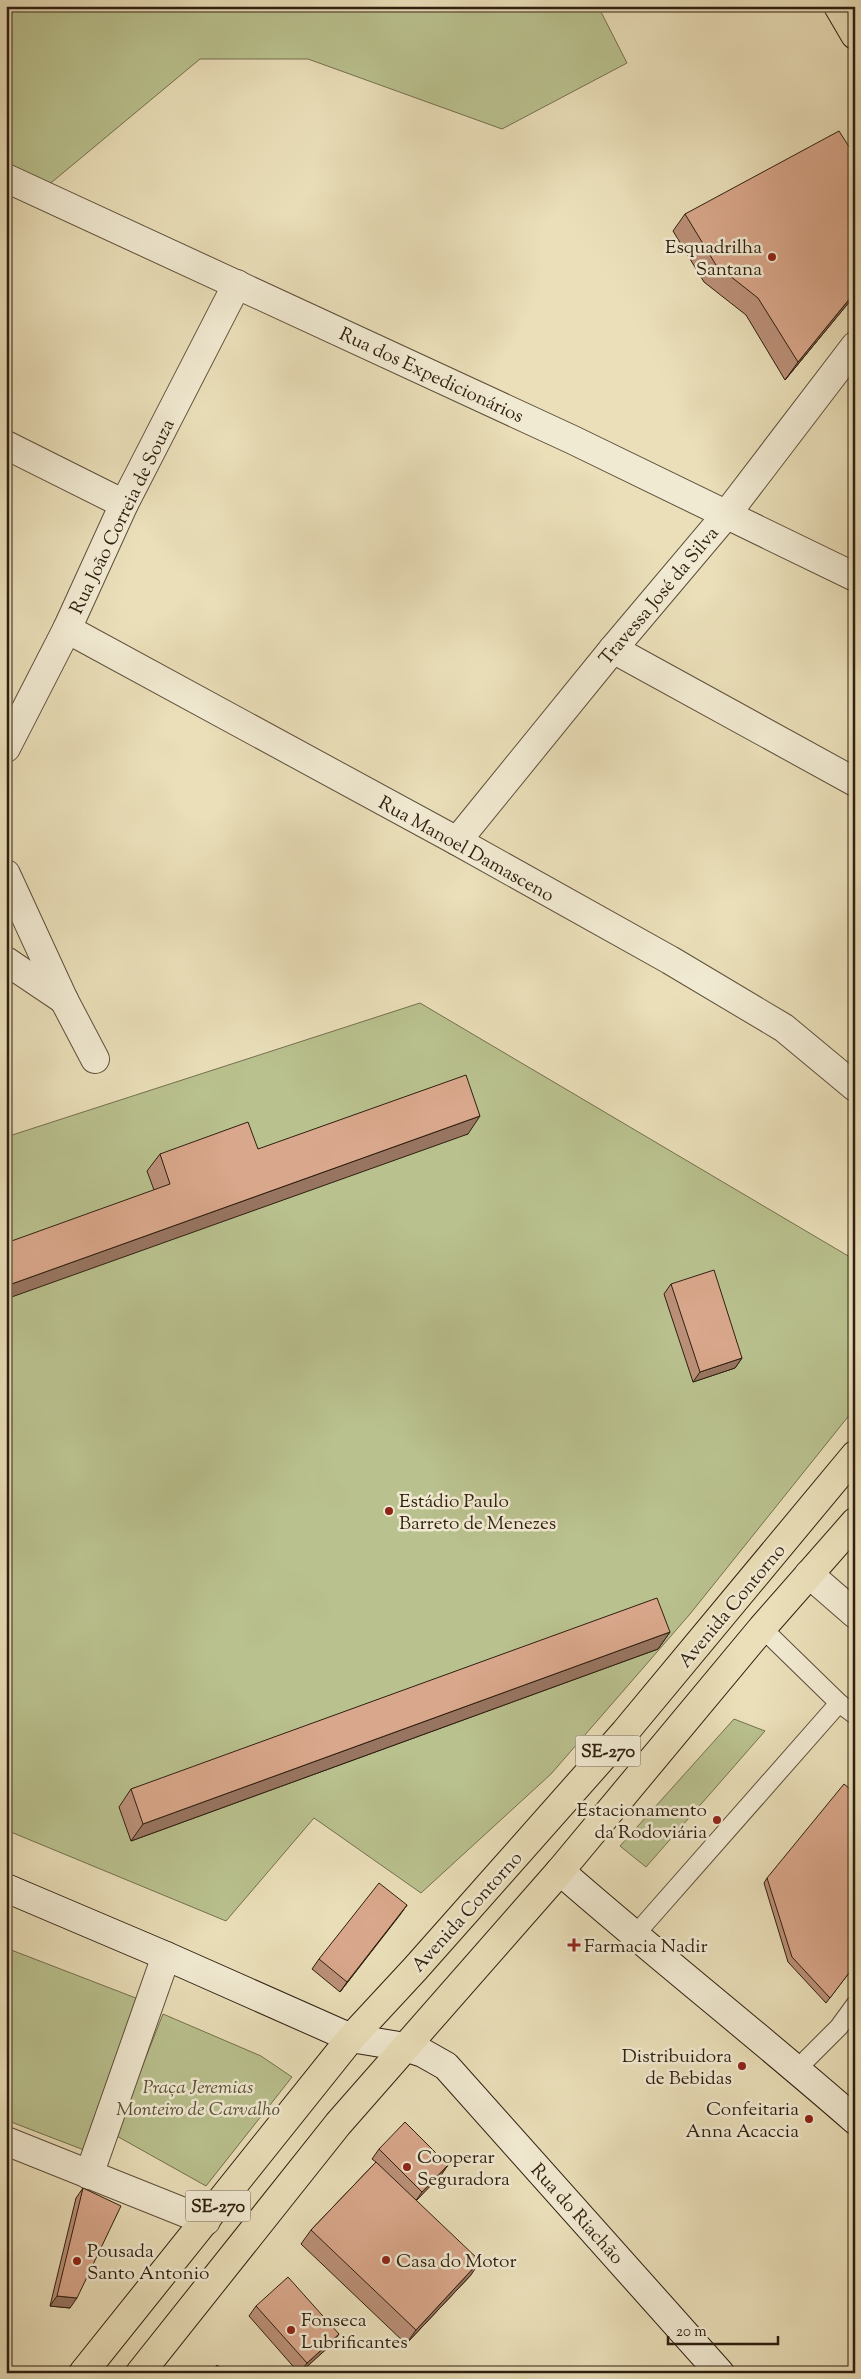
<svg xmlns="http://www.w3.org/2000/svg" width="861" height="2379" font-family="'Sorts Mill Goudy',serif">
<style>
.green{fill:#b9c18e;stroke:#74704f}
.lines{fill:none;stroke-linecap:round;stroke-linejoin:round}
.lane-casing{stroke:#5e4f3a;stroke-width:20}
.street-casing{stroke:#5e4f3a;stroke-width:30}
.secondary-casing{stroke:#2f1f10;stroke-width:30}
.primary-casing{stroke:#2f1f10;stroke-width:30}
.lane{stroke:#f1ead2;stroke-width:18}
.street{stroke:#f1ead2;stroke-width:28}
.secondary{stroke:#f1ead2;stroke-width:28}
.primary{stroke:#eadfb9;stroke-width:28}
.wall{fill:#bb9078;stroke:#2f1f10}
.shaded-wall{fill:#987561;stroke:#2f1f10}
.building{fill:#d9a78b;stroke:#2f1f10}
.poi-dot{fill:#8f2418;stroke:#f1ead2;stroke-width:2}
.labels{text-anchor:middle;stroke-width:5;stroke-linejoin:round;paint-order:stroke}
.shield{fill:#f1ead2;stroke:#695c4a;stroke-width:1}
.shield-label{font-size:18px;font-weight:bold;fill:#2f1f10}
.poi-label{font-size:19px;fill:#2f1f10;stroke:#f1ead2;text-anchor:start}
.street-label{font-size:19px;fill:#2f1f10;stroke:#f1ead2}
.park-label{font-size:19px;font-style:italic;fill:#585036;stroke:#f1ead2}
</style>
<rect width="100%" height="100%" fill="#eadfb9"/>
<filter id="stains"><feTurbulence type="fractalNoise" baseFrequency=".004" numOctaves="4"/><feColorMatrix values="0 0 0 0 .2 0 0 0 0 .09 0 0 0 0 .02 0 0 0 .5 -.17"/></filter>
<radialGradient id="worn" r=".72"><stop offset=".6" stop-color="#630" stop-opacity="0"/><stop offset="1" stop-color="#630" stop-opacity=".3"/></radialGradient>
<g class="green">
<path d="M 6,6 L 598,6 L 627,63 L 502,129 L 308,59 L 200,59 L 40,192 L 6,173 Z"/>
<path d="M 420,1003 L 855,1260 L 855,1408 L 690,1614 L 551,1774 L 421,1893 L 314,1818 L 226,1921 L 6,1830 L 6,1137 Z"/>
<path d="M 734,1719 L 765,1731 L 646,1867 L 620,1846 Z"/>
<path d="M 6,1948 L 141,2000 L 84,2150 L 6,2120 Z"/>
<path d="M 163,2014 L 261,2056 L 292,2077 L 206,2186 L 115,2135 Z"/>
</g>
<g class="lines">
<g class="lane-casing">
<g id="lane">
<path d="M 762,1628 L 839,1703 L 855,1715"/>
<path d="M 634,1936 L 839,1703"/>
<path d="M 797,2069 L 839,2027 L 855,2005"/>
</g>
</g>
<g class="street-casing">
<g id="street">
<path d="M 6,178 L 573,440 L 855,577"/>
<path d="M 6,445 L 124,504"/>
<path d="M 67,629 L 457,841 L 670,960 L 784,1028 L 855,1087"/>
<path d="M 613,649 L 855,782"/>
<path d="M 6,748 L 67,629 L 124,504 L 237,284"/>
<path d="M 457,841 L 613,649 L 726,515 L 855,346"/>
<path d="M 6,874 L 64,1000 L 95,1059"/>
<path d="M 6,961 L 64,1000"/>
<path d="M 809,1574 L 855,1614"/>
<path d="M 6,2141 L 206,2221"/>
<path d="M 89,2175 L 166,1956"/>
</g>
</g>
<g class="secondary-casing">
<g id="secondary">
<path d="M 560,1871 C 657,1956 758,2035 855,2120"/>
<path d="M 6,1888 L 166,1956 L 351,2038 L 405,2047 L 423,2053 L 446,2066 L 720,2373"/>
</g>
</g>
<g class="primary-casing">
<g id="primary">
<path d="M 838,6 L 855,35"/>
<path d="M 83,2373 L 351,2038 L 415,1969 L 625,1732 L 855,1455"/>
<path d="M 140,2373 L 338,2124 L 560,1871 L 762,1628 L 855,1522"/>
</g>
</g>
<use href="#lane" class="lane"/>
<use href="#street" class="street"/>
<use href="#secondary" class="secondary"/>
<use href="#primary" class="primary"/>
</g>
<g class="wall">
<path d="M 855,156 L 855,295 L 785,380 L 746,315 L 704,282 L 673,231 L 685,214 Z"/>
<path d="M 468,1134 L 154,1190 L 147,1171 L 160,1154 L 258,1149 Z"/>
<path d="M 671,1284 L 742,1358 L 735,1368 L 693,1382 L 664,1294 Z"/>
<path d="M 670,1632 L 658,1649 L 131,1841 L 119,1807 L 131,1789 Z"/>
<path d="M 767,1878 L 855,1965 L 826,2003 L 788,1962 L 764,1883 Z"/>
<path d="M 407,1905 L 340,1992 L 312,1969 L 319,1959 Z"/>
<path d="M 379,2149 L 448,2165 L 441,2175 L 416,2200 L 471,2275 L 406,2344 L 301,2244 L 311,2230 L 376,2162 L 372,2159 Z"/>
<path d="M 83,2188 L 70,2308 L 50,2306 L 76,2198 Z"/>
<path d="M 256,2306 L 332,2344 L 299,2373 L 249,2316 Z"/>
</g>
<g class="shaded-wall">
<path d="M 855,292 L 855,295 L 785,380 L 798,362 Z"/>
<path d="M 480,1116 L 468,1134 L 6,1299 L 6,1286 Z"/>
<path d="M 742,1358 L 735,1368 L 693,1382 L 700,1372 Z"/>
<path d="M 670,1632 L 658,1649 L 131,1841 L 143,1824 Z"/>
<path d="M 407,1905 L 400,1915 L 340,1992 L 347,1982 Z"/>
<path d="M 448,2165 L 441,2175 L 415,2202 L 422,2192 Z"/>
<path d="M 480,2261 L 471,2275 L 406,2344 L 416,2330 Z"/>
<path d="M 57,2296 L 77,2298 L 70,2308 L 50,2306 Z"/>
<path d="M 339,2334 L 332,2344 L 300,2373 L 307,2363 Z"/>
</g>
<g class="building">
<path d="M 839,131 L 855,156 L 855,292 L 798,362 L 758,298 L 716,265 L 685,214 Z"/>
<path d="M 466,1075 L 480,1116 L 6,1286 L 6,1243 L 170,1184 L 160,1154 L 248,1122 L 258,1149 Z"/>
<path d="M 714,1270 L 742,1358 L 700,1372 L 671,1284 Z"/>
<path d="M 657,1598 L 670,1632 L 143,1824 L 131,1789 Z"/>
<path d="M 844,1784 L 855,1793 L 855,1965 L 830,1998 L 792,1957 L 767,1878 Z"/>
<path d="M 379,1883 L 407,1905 L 347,1982 L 319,1959 Z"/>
<path d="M 405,2122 L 448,2165 L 422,2192 L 379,2149 Z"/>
<path d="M 376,2162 L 480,2261 L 416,2330 L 311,2230 Z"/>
<path d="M 83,2188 L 121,2206 L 77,2298 L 57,2296 Z"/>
<path d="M 288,2277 L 339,2334 L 307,2363 L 256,2306 Z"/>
<path d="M 217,2365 L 226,2373 L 211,2373 Z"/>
</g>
<g class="poi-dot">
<circle cx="772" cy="257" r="5"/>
<circle cx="389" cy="1511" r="5"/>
<circle cx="717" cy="1820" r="5"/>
<path d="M571.5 1937.5h5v5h5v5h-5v5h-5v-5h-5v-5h5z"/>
<circle cx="742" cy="2066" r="5"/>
<circle cx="809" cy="2119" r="5"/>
<circle cx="407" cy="2167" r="5"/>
<circle cx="386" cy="2260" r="5"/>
<circle cx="77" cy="2261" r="5"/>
<circle cx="291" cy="2330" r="5"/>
</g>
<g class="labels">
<g class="shield">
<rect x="575.5" y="1735.5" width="65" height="31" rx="4"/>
<rect x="185.5" y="2190.5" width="65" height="31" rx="4"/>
</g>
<g class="shield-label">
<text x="608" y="1757">SE-270</text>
<text x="218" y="2212">SE-270</text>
</g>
<g class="poi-label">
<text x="762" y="253" text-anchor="end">Esquadrilha<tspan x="762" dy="22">Santana</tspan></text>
<text x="399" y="1507">Estádio Paulo<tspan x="399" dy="22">Barreto de Menezes</tspan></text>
<text x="707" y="1816" text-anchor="end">Estacionamento<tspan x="707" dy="22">da Rodoviária</tspan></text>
<text x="584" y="1952">Farmacia Nadir</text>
<text x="732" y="2062" text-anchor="end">Distribuidora<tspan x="732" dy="22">de Bebidas</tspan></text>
<text x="799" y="2115" text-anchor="end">Confeitaria<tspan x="799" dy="22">Anna Acaccia</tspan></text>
<text x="417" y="2163">Cooperar<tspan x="417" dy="22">Seguradora</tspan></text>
<text x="87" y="2257">Pousada<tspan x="87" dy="22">Santo Antonio</tspan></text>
<text x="396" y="2267">Casa do Motor</text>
<text x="301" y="2326">Fonseca<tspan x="301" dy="22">Lubrificantes</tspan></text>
</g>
<g class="street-label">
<text transform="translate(432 374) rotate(25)" y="7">Rua dos Expedicionários</text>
<text transform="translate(121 516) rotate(-64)" y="7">Rua João Correia de Souza</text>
<text transform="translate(658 595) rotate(-50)" y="7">Travessa José da Silva</text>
<text transform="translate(467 848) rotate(29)" y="7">Rua Manoel Damasceno</text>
<text transform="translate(731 1605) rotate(-50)" y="7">Avenida Contorno</text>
<text transform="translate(466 1911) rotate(-48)" y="7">Avenida Contorno</text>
<text transform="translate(578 2213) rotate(48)" y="7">Rua do Riachão</text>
</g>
<g class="park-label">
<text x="198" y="2093">Praça Jeremias<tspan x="198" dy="22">Monteiro de Carvalho</tspan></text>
</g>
</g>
<rect width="861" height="2379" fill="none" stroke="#eadfb9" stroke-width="25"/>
<rect x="8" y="8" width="846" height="2364" fill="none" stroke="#2f1f10" stroke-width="2.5"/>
<rect x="12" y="12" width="836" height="2354" fill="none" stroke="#2f1f10"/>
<path d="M668 2336v8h110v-8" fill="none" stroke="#2f1f10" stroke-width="2.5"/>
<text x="676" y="2336" font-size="15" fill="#2f1f10" stroke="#f1ead2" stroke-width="4" paint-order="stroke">20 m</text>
<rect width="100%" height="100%" filter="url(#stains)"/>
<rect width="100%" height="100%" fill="url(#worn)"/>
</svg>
